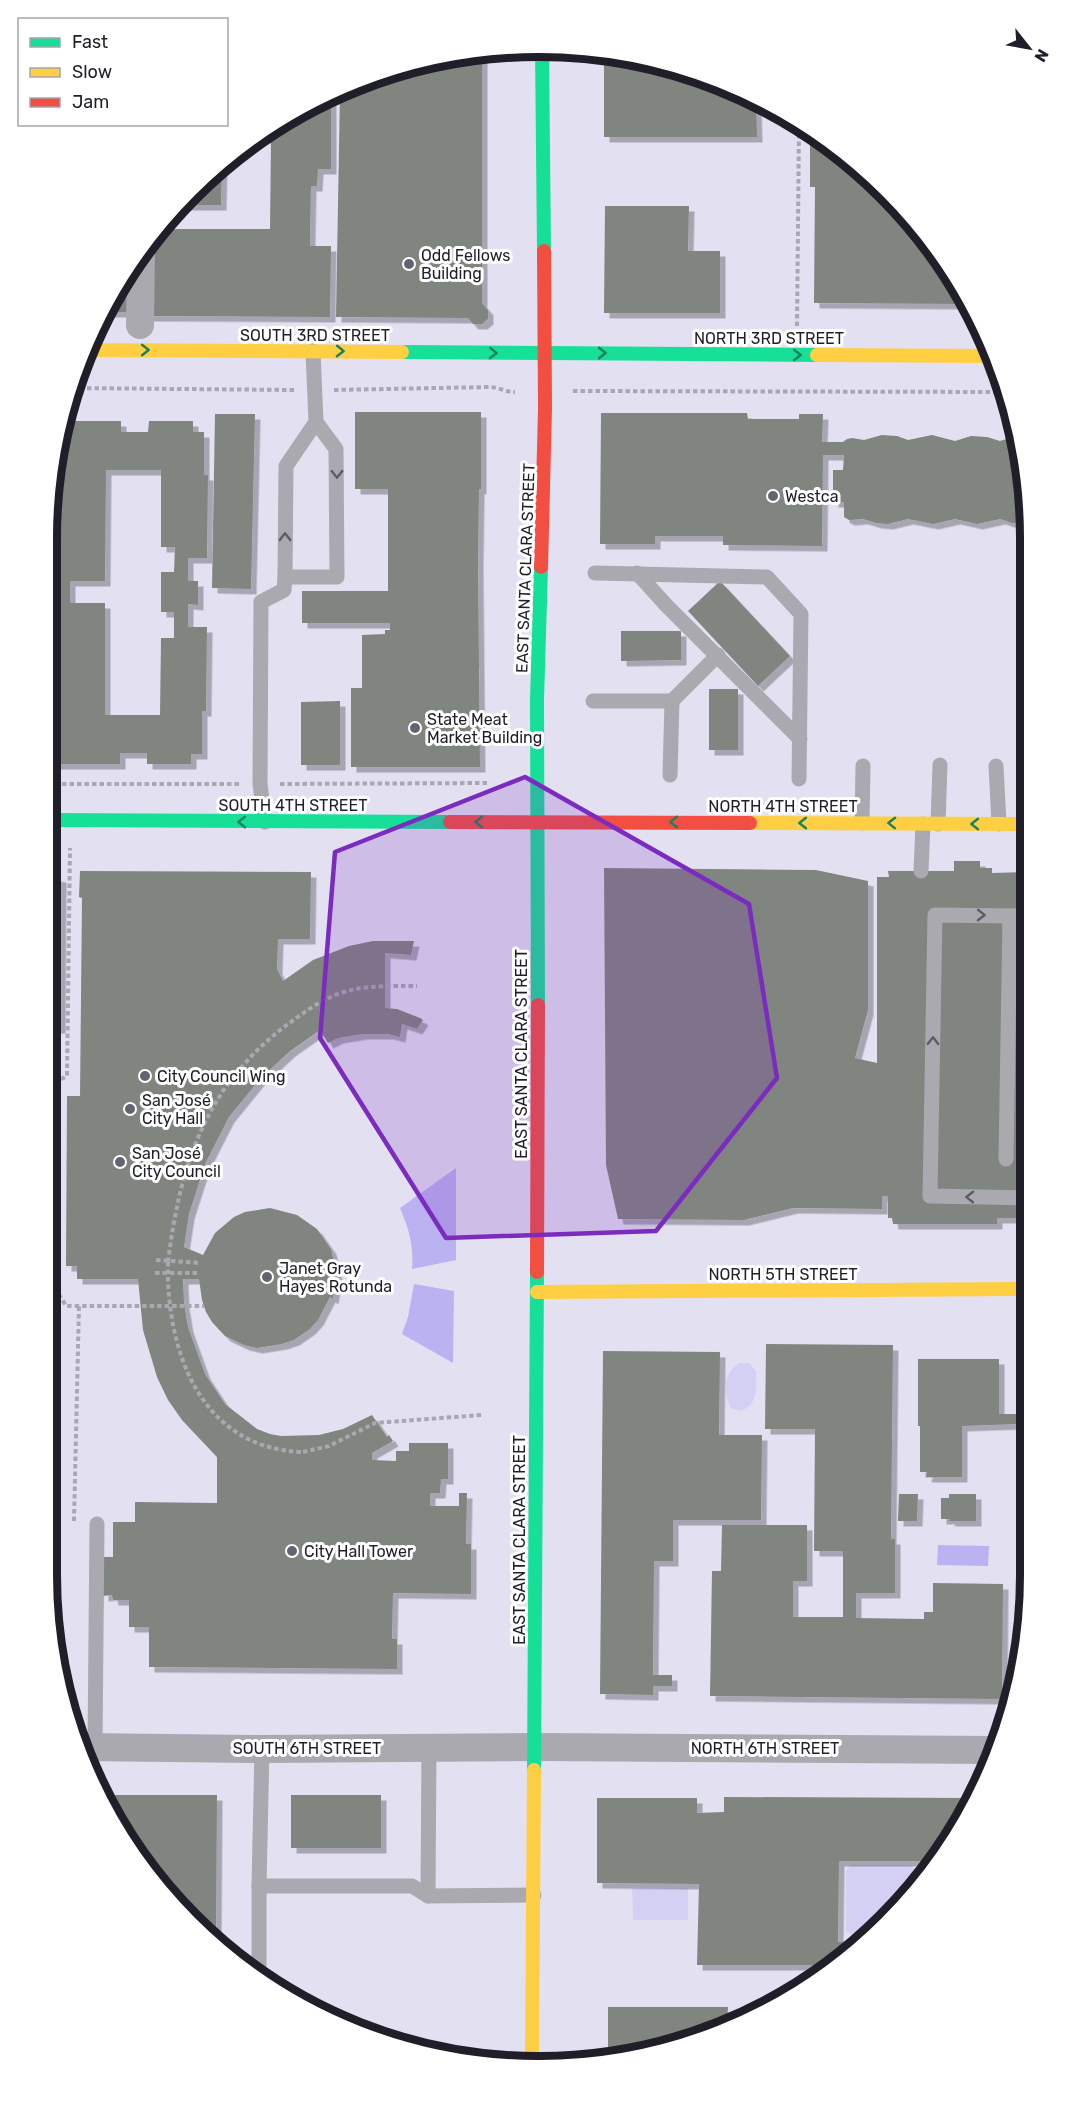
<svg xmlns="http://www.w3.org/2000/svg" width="1077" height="2113" font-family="Rubik,sans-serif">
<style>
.green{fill:#d3d0f3}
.water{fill:#bab2f1}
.building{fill:#808580;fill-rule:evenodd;filter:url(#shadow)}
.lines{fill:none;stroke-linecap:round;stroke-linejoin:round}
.path{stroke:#a8a8b0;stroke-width:4;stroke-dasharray:4.5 3;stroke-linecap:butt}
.lane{stroke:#a9a9af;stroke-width:15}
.street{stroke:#a9a9af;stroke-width:28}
.fast{stroke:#16e098;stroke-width:14}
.slow{stroke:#ffcf43;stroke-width:14}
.jam{stroke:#f24e42;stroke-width:14}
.path-bridge{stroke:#a8a8b0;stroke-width:4;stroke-dasharray:4.5 3;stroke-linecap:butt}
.oneway{stroke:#1b8060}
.oneway2{stroke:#5e5d65}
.marked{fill:#7b2cbf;fill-opacity:0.2;stroke:#7b2cbf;stroke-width:4.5;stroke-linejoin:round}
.poi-dot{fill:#64636f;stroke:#fff;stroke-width:2}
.labels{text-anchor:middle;stroke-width:6;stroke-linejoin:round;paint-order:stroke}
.poi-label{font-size:16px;fill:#201f29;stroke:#fff;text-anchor:start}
.street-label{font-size:16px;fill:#201f29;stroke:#fff}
.rim{fill:none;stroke:#201f29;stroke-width:8}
</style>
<defs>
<filter id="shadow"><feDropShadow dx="5.5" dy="5.5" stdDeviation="0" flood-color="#0004"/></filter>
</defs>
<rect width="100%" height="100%" fill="#e3e1f1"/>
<g class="green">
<path d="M 739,1363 L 749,1363 L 756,1371 C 756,1388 759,1404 741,1411 L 731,1408 C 723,1391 723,1374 739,1363 Z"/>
<path d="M 850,1865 L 910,1865 L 916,1869 L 916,1882 L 887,1922 L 870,1934 L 851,1934 L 846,1931 L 846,1871 Z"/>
<path d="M 632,1888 L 688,1888 L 688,1920 L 633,1920 Z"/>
</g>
<g class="water">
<path d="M 456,1168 L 456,1260 L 412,1269 C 414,1246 409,1229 400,1208 Z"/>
<path d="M 414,1284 L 454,1291 L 453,1363 L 402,1334 L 408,1317 Z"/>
<path d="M 938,1545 L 989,1546 L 988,1566 L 937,1565 Z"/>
</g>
<g class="building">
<path d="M 482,50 L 482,303 L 488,310 L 488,319 L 482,324 L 473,324 L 468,318 L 336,317 L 340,91 L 380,73 L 388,71 L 388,77 L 397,77 L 397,69 Z"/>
<path d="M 604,53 L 666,63 L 756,97 L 757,137 L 604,137 Z"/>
<path d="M 331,95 L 331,169 L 318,169 L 317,186 L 311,186 L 310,236 L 310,246 L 331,246 L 330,317 L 148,316 L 148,239 L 158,229 L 270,229 L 271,138 L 256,138 L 292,113 Z"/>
<path d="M 810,142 L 823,142 L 863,168 L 929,239 L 966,304 L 814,303 L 815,187 L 810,187 Z"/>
<path d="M 222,163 L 221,205 L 180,205 L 214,169 Z"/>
<path d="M 605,206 L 689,206 L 688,251 L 720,251 L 720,313 L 604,313 Z"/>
<path d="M 127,272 L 127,312 L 103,312 Z"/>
<path d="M 355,412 L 481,412 L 481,489 L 479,489 L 478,564 L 480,767 L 351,767 L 351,688 L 362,688 L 362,635 L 385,634 L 385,630 L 390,630 L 390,623 L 302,623 L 302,591 L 388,591 L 388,489 L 355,489 Z"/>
<path d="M 601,413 L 747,413 L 748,419 L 799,419 L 799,414 L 823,414 L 822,442 L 843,442 L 847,439 L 852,438 L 864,440 L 882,435 L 897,436 L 908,440 L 932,435 L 955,441 L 971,436 L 987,437 L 1000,441 L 1016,436 L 1026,474 L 1026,524 L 1012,523 L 1000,519 L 977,524 L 955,519 L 933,524 L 908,519 L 888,524 L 876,523 L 863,519 L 849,520 L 844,517 L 844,502 L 833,502 L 833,470 L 843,470 L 844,455 L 823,455 L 822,546 L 723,545 L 723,536 L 655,536 L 655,544 L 600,544 Z"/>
<path d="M 215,414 L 255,414 L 251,589 L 212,588 Z"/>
<path d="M 62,421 L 121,421 L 121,432 L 148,432 L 149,421 L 193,421 L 193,432 L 204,432 L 204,475 L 208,475 L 207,558 L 188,558 L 188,581 L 198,581 L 198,605 L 188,604 L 188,627 L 207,627 L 206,711 L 202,711 L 202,754 L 191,754 L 191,764 L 147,764 L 147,753 L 120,753 L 120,764 L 47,764 L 47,603 L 57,603 L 57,581 L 47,581 L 48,507 ZM 106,470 L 161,470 L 161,547 L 175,547 L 174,572 L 161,572 L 161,612 L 174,612 L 174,638 L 161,638 L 160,715 L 105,715 L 105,603 L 70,603 L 70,581 L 105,581 Z"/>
<path d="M 720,581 L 790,656 L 758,686 L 688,611 Z"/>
<path d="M 621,631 L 681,631 L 681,660 L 621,661 Z"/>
<rect x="709" y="689" width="29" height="61"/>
<path d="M 340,701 L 340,765 L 301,765 L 301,702 Z"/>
<path d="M 954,861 L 980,861 L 980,868 L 992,868 L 992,873 L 1027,872 L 1028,1227 L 1020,1228 L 1020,1218 L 997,1218 L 997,1224 L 893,1224 L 892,1218 L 888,1218 L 888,1196 L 882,1196 L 882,1209 L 793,1208 L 744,1220 L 618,1219 L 606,1165 L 604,868 L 816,870 L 868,881 L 868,1010 L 855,1058 L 877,1063 L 877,877 L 889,877 L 888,871 L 954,871 Z"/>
<path d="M 47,870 L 54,870 L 54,876 L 61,877 L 60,1028 L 47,1028 Z"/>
<path d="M 80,871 L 311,872 L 310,939 L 278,939 L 277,969 L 283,981 L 313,960 L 349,946 L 373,941 L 414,941 L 411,955 L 385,953 L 385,1008 L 397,1009 L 420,1018 L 423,1020 L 417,1029 L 402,1024 L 400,1037 L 388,1034 L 363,1034 L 338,1038 L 328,1043 L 320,1030 L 290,1051 L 260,1079 L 229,1117 L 205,1164 L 189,1214 L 184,1247 L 203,1255 L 215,1233 L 234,1217 L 245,1212 L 270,1208 L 297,1215 L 317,1229 L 331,1249 L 337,1275 L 333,1299 L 330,1297 L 318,1320 L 310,1329 L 294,1340 L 282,1344 L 257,1348 L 244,1345 L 225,1336 L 212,1322 L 206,1312 L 202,1300 L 199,1279 L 183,1279 L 184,1303 L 188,1327 L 205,1374 L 225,1404 L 257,1429 L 270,1434 L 281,1436 L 319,1435 L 343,1429 L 372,1415 L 387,1437 L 389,1435 L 393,1441 L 372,1453 L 372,1460 L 396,1461 L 396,1451 L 409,1451 L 409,1443 L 448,1443 L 448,1479 L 441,1479 L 440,1493 L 430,1493 L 430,1506 L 459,1506 L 459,1493 L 467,1493 L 466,1544 L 471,1544 L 471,1594 L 393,1593 L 392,1639 L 397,1639 L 397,1669 L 149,1667 L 149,1627 L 129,1627 L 129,1600 L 113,1600 L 112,1595 L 103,1596 L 103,1557 L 113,1557 L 113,1522 L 135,1522 L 135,1502 L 217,1503 L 217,1457 L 182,1420 L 168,1400 L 157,1377 L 143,1330 L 138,1279 L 77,1279 L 77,1266 L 66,1266 L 67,1096 L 80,1096 L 82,898 L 79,897 Z"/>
<path d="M 766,1344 L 893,1345 L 891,1539 L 895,1539 L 895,1593 L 856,1593 L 856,1618 L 924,1619 L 924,1612 L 933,1612 L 933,1583 L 1003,1584 L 1002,1699 L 710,1696 L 712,1571 L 721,1571 L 722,1525 L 807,1525 L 807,1581 L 793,1581 L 793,1617 L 843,1617 L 843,1551 L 814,1551 L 815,1429 L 765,1429 Z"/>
<path d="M 603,1351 L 720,1352 L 719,1435 L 762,1435 L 761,1520 L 673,1520 L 673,1561 L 654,1561 L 653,1675 L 672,1675 L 672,1686 L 653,1686 L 653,1695 L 600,1694 Z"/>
<path d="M 918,1359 L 999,1359 L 999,1414 L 1017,1414 L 1017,1370 L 1024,1371 L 1024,1367 L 1029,1367 L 1029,1518 L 1017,1518 L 1017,1424 L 962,1426 L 962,1477 L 926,1477 L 927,1472 L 920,1472 L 920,1426 L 918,1426 Z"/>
<path d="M 899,1494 L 918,1494 L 917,1521 L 898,1521 Z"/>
<path d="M 949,1494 L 976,1494 L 976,1521 L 949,1521 L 950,1519 L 941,1519 L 941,1498 L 949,1498 Z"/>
<path d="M 47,1555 L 51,1555 L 51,1593 L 47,1574 Z"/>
<path d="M 1015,1614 L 1028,1614 L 1019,1668 L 1016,1668 Z"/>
<path d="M 106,1795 L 217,1795 L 216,1945 L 148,1874 Z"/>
<rect x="291" y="1795" width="90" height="53"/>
<path d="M 724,1797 L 975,1798 L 931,1861 L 839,1861 L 838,1942 L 859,1942 L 827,1965 L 697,1965 L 699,1884 L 597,1883 L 597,1798 L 697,1798 L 697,1813 L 724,1812 Z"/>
<path d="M 608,2007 L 728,2007 L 727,2024 L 603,2062 L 597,2062 L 597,2053 L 608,2054 Z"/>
</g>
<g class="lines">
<g class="path">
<path d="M 797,326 L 799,126"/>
<path d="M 72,388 L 294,390"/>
<path d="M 334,390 L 489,387 C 498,387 505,392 515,392"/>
<path d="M 573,391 L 1004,392"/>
<path d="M 47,784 L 240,784"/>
<path d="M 280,784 L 489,783"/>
<path d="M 156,1260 L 201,1263"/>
<path d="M 168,1262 C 180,1166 204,1089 284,1027 C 303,1013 321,999 344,992 C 368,985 392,986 417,986"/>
<path d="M 47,1270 L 52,1215 L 54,1083 L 67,1076 L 70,848"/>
<path d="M 47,1275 L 66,1306 L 204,1306"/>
<path d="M 303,1452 L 329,1446 L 375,1423 L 481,1415"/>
<path d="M 74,1521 L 79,1306"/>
</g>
<g class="lane">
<path d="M 313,351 L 316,422 L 336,449 L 337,577 L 285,577 L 286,466 L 316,422"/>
<path d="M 595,573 L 767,577 L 801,614 L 799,779"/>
<path d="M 637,573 L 666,605 L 800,739"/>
<path d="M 593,701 L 672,701 L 670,775"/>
<path d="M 672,701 L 718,655"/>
<path d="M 996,766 L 999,824"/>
<path d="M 265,822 L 260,784 L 261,602 L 284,590 L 285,577"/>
<path d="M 862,823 L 863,766"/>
<path d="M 938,824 L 940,765"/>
<path d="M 921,871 L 923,824"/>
<path d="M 1027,916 L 935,915 L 930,1196 L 1028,1198"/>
<path d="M 1006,1159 L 1010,916"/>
<path d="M 95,1746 L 97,1524"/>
<path d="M 259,1886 L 262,1749"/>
<path d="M 428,1896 L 429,1747"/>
<path d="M 259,1977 L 259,1886 L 412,1886 L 428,1896 L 534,1895"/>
</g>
<g class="street">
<path d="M 140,325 L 141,251"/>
<path d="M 80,1747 L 262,1749 L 535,1747 L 996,1750"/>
</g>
<g class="fast">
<path d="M 542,48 L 544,251"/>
<path d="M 402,352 L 817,355"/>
<path d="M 47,820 L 450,822"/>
<path d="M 538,1005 L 537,700 L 541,567"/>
<path d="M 534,1770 L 537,1272"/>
</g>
<g class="slow">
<path d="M 86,350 L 402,352"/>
<path d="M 817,355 L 995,356"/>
<path d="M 750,823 L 1027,824"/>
<path d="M 537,1292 L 1029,1289"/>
<path d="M 532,2060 L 534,1770"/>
</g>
<g class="jam">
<path d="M 541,567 L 545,408 L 544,251"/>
<path d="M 450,822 L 750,823"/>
<path d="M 537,1272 L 538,1005"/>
</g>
<g class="path-bridge">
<path d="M 168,1262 C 166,1350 200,1449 303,1452"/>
<path d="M 155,1273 L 199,1273"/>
</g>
</g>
<defs><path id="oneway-chevron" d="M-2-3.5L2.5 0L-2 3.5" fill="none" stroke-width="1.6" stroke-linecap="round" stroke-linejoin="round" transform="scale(1.5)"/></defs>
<g class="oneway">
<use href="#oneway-chevron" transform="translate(145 350)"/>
<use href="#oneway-chevron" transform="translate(340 351) rotate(1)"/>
<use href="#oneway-chevron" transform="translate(493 353) rotate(1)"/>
<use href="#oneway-chevron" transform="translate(602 353)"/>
<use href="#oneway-chevron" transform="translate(797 355)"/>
<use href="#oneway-chevron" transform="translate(242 822) rotate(-180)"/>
<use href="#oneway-chevron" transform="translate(479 822) rotate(180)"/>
<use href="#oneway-chevron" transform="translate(674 822) rotate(-180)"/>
<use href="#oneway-chevron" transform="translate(803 823) rotate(-180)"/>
<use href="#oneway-chevron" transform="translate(892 823) rotate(-179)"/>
<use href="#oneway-chevron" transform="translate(975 824) rotate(-180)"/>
</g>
<g class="oneway2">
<use href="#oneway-chevron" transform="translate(337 474) rotate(90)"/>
<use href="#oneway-chevron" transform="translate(285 537) rotate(-90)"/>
<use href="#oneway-chevron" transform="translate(981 915) rotate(1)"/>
<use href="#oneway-chevron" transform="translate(933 1041) rotate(-89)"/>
<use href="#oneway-chevron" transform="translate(970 1197) rotate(-179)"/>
</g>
<path class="marked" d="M 525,777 L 749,904 L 777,1078 L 656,1231 L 446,1238 L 320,1038 L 335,852 Z"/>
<g class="poi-dot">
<circle cx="409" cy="264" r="6"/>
<circle cx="773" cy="496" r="6"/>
<circle cx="415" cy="728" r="6"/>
<circle cx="145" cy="1076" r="6"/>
<circle cx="130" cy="1109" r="6"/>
<circle cx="120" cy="1162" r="6"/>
<circle cx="267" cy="1277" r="6"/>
<circle cx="292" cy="1551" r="6"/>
</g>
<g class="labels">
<g class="poi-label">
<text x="421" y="261">Odd Fellows<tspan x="421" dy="18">Building</tspan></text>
<text x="785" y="502">Westca</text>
<text x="427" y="725">State Meat<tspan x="427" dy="18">Market Building</tspan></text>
<text x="157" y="1082">City Council Wing</text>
<text x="142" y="1106">San José<tspan x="142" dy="18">City Hall</tspan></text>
<text x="132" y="1159">San José<tspan x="132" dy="18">City Council</tspan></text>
<text x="279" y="1274">Janet Gray<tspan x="279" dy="18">Hayes Rotunda</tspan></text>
<text x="304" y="1557">City Hall Tower</text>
</g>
<g class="street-label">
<text x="315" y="341">SOUTH 3RD STREET</text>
<text x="769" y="344">NORTH 3RD STREET</text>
<text transform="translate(525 568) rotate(-88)" y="6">EAST SANTA CLARA STREET</text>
<text x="293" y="811">SOUTH 4TH STREET</text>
<text x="783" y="812">NORTH 4TH STREET</text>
<text transform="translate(521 1054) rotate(-90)" y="6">EAST SANTA CLARA STREET</text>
<text x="783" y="1280">NORTH 5TH STREET</text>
<text transform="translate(519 1540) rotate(-90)" y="6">EAST SANTA CLARA STREET</text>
<text x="307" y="1754">SOUTH 6TH STREET</text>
<text x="765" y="1754">NORTH 6TH STREET</text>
</g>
</g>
<path d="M0 0H1077V2113H0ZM538 57H539A481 481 0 0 1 1020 538V1575A481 481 0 0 1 539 2056H538A481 481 0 0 1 57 1575V538A481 481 0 0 1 538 57Z" fill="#fff" fill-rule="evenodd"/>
<path class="rim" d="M538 57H539A481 481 0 0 1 1020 538V1575A481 481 0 0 1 539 2056H538A481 481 0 0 1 57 1575V538A481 481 0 0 1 538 57Z"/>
<rect x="18" y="18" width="210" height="108" fill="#ffffff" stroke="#a6a5a9" stroke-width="1.5"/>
<rect x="30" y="38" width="30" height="9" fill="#16e098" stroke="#a6a5a9" stroke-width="1.5"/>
<text x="72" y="48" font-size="18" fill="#201f29">Fast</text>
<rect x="30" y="68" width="30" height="9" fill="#ffcf43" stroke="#a6a5a9" stroke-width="1.5"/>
<text x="72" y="78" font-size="18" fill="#201f29">Slow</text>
<rect x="30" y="98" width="30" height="9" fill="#f24e42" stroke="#a6a5a9" stroke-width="1.5"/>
<text x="72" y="108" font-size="18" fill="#201f29">Jam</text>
<g transform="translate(1029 48) rotate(121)" stroke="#ffffff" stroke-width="4.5" paint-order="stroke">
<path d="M0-4.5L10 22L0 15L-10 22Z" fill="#201f29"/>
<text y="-9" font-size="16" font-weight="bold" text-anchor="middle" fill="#201f29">N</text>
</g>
</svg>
